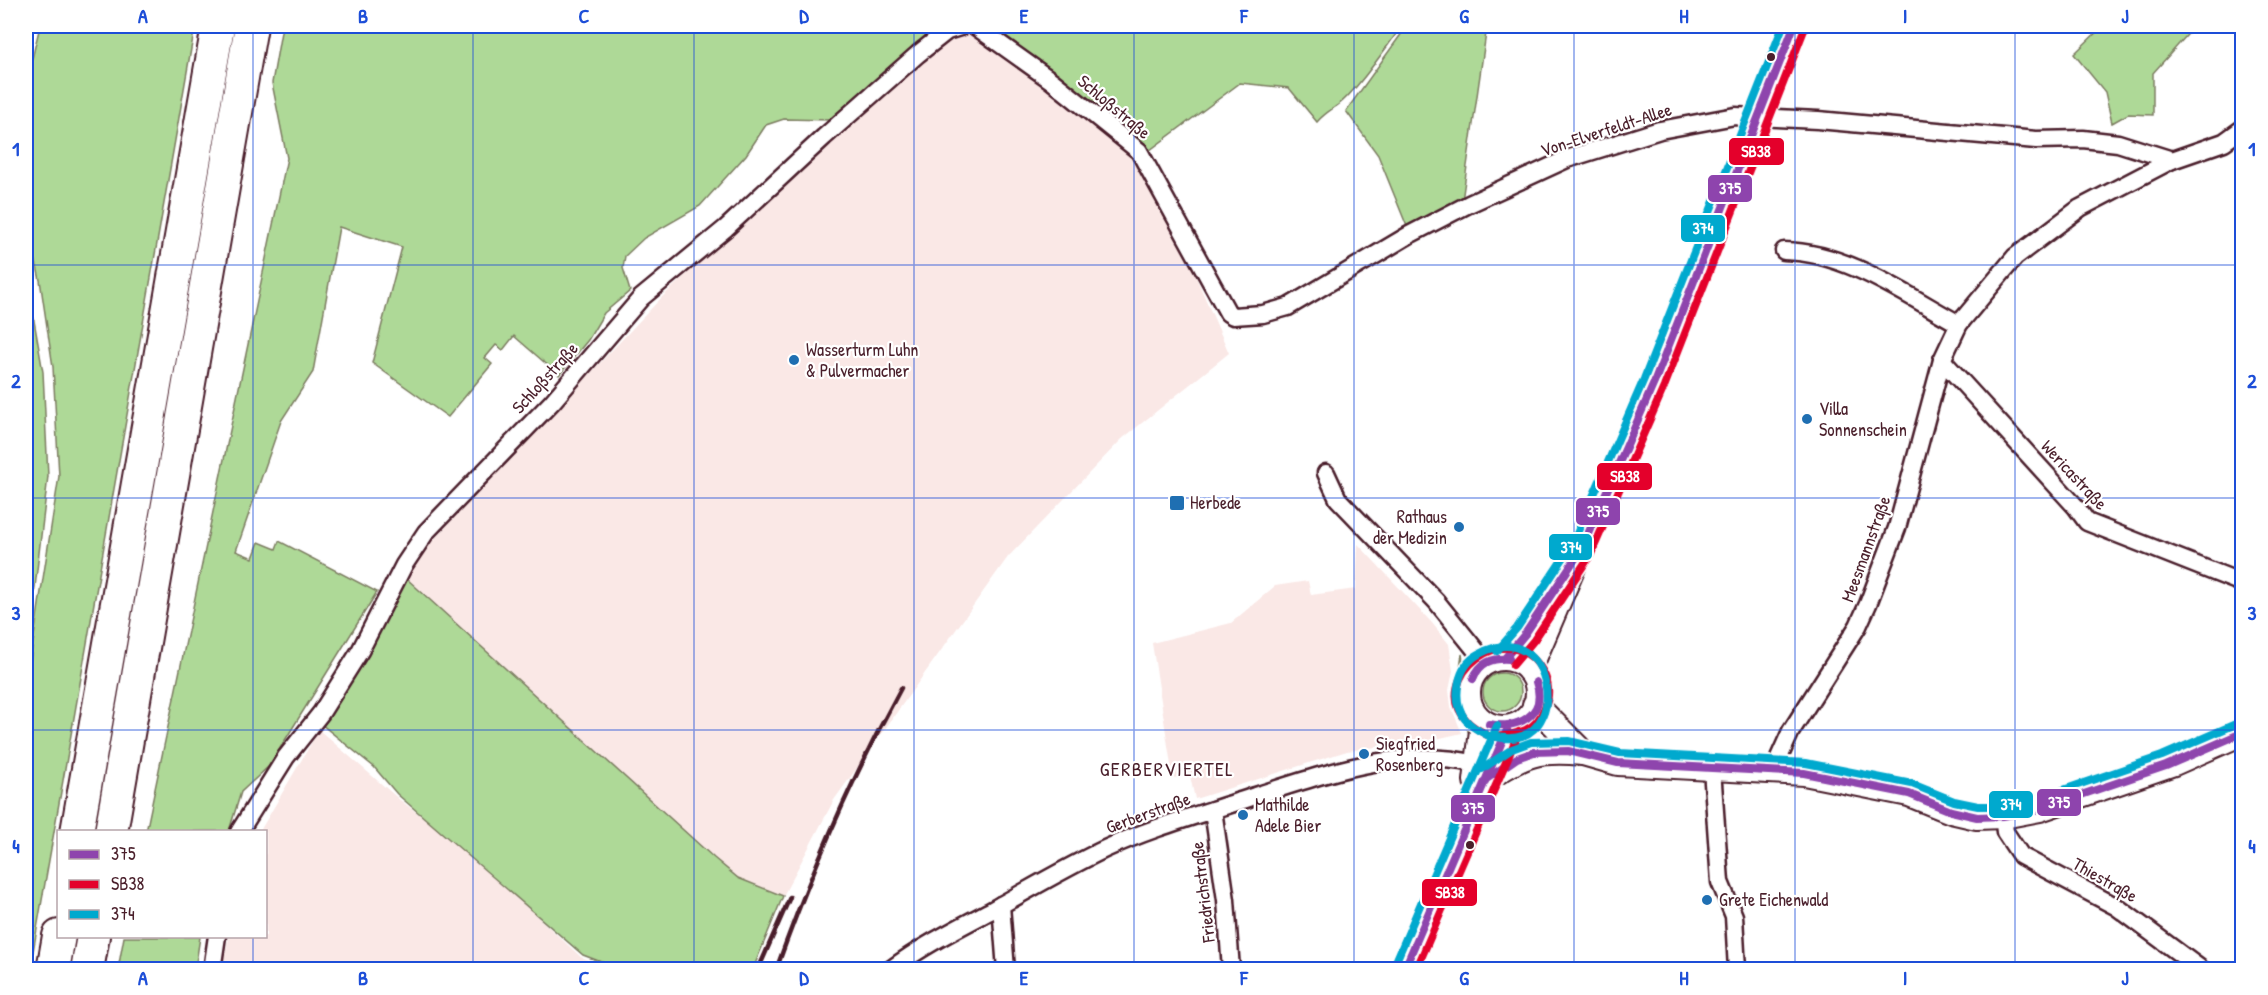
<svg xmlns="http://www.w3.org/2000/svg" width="2268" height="995" font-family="'Patrick Hand',sans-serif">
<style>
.built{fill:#fae8e6}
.green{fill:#aed997;stroke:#7c7c61;stroke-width:1.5}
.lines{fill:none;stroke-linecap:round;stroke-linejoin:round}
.minor-casing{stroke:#4a1f2b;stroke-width:21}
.secondary-casing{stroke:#4a1f2b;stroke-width:28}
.motorway-casing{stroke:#4a1f2b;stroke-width:36}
.minor{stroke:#fff;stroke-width:16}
.secondary{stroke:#fff;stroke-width:24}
.motorway{stroke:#fff;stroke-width:32}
.rail{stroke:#4a1f2b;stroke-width:4.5}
.secondary-bridge-casing{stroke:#4a1f2b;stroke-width:28;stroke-linecap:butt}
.secondary-bridge{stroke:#fff;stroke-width:24}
.bus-1-casing{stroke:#fff;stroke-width:12}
.bus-2-casing{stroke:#fff;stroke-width:12}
.bus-3-casing{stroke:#fff;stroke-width:12}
.bus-1{stroke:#8e44ad;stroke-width:8}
.bus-2{stroke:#e4002b;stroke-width:8}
.bus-3{stroke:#00a9ce;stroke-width:8}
.grid{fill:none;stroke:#1d4ed8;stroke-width:1.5;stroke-opacity:0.55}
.bus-dot{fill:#4a1f2b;stroke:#fff;stroke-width:2}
.poi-dot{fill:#1f6fb2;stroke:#fff;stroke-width:2}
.labels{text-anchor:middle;stroke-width:4.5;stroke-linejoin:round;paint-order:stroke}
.street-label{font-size:18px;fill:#4a1f2b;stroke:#fff}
.poi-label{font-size:18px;fill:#4a1f2b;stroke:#fff;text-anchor:start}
.neighbourhood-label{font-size:20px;letter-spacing:1.5px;fill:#4a1f2b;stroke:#fff}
.line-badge{stroke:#fff;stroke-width:2}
.badge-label{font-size:16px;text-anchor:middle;font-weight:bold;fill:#fff}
.neatline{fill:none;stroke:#1d4ed8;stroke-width:2}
.grid-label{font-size:20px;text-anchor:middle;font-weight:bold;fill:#1d4ed8}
</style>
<rect width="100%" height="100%" fill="#fff"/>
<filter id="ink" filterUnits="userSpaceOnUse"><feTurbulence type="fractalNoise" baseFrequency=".0167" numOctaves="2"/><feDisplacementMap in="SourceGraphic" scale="12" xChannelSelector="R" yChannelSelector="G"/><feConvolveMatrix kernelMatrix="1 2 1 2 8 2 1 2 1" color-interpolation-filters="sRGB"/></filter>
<g filter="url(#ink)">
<g class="built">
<path d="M 971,31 L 1123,147 L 1155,183 L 1229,353 L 1122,439 L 1008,557 L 834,800 L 783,896 L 738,878 L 714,858 L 407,579 L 423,551 L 663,296 L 951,32 Z"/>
<path d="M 1358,544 L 1432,623 L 1449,644 L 1453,671 L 1449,690 L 1451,707 L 1462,733 L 1436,739 L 1347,751 L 1195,799 L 1190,776 L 1173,778 L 1152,643 L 1231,623 L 1275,586 L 1308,581 L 1311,595 L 1356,589 Z"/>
<path d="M 319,730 L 400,800 L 461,846 L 581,957 L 613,969 L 221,970 L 229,937 L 266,936 L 266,832 L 260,831 Z"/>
</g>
<g class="green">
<path d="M 40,26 L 195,26 L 30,969 L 26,970 L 26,688 L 59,476 L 53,367 L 40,280 L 26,218 L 26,83 Z"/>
<path d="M 282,26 L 938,26 L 922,39 L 865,96 L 831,120 L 784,119 L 766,125 L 746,155 L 700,206 L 644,238 L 625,256 L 623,268 L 630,291 L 604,313 L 588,340 L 559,375 L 514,336 L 503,350 L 496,345 L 485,358 L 492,364 L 448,417 L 372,363 L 402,247 L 339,227 L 313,372 L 281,421 L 236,551 L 253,558 L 259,542 L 276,549 L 279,541 L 377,592 L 269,766 L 241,792 L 229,831 L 146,832 L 287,158 L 272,83 Z"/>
<path d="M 989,26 L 1402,26 C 1389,43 1352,98 1335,107 C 1328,112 1323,115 1317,122 L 1289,88 L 1240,83 L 1150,150 L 1055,73 Z"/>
<path d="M 1407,26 L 1487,26 L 1462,201 L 1408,229 L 1378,155 L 1346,111 Z"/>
<path d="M 2103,26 L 2195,26 L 2153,73 L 2153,115 L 2128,114 L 2112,123 L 2105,92 L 2074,54 Z"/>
<path d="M 26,275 L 43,372 L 48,476 L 26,664 Z"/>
<path d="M 407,579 L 714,858 L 738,878 L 783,896 L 753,969 L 620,969 L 583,955 L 397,794 L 374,767 L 321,724 L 346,690 Z"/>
<path d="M 1462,654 C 1465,667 1458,678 1458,692 C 1458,704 1466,716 1472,727 L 1470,736 L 1455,698 Z"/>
<circle cx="1502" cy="692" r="19"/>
<path d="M 124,937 L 200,937 L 195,969 L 118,969 Z"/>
</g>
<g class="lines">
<g class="minor-casing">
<g id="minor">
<path d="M 975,26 L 1052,81 L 1139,151 L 1228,313 L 1233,316 L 1263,314 L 1288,307 L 1409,235 L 1469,204 L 1567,159 L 1660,130 L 1735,116 L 1818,120 L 2036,140 L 2083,139 L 2118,143 L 2172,160"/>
<path d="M 1784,251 C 1847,252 1906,295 1959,324"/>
<path d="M 1942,360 L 2076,507 L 2087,522 L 2242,583"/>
<path d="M 1326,473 L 1338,499 L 1436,601 L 1486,663"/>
<path d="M 1712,769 L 1720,882 L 1734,916 L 1737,970"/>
<path d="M 1773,771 L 1791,731 L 1858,626 L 1868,604 L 1897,528 L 1942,360 L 1959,324 L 2015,257 L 2080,208 L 2172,160 L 2224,142 L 2242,129"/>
<path d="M 1213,810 L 1226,900 L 1231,970"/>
<path d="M 2003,816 L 2005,832 L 2021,856 L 2117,907 L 2202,970"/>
<path d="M 239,832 L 286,757 L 321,713 L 360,651 L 404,565 L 426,532 L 552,402 L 641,298 L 726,228 L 824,137 L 918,54 L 947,31 L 963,26"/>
<path d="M 1001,905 L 1006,970"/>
<path d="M 212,970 L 217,936"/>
<path d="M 890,970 C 922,946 958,928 992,910 C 1030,889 1067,867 1105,849 C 1153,827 1205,813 1255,796 C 1328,773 1401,746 1477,764"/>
</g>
</g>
<g class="secondary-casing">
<g id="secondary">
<path d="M 1766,100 L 1794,26"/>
<path d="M 1505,658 L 1545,604"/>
<circle cx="1503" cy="693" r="35"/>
<path d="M 1529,670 L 1666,351"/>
<path d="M 1535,705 L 1583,753 L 1618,763 L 1804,773 L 1909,794 L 1951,811 L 1977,817 L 2003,816 L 2040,809 L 2174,763 L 2242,733"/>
<path d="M 1488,778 C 1525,753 1538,749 1583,753"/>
<path d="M 1476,781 L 1483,722"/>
<path d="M 1404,970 L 1509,728"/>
</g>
</g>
<g class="motorway-casing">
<g id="motorway">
<path d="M 77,832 L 218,26"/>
<path d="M 111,832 L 251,26"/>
<path d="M 53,970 L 59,936"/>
<path d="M 87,970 L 93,936"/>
</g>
</g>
<use href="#minor" class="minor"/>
<use href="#secondary" class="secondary"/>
<use href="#motorway" class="motorway"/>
<g class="rail">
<path d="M 758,970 L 790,897"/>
<path d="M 776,970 C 811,872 851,779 901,688"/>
</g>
<g class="secondary-bridge-casing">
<path id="secondary-bridge" d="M 1666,351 L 1766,100"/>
</g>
<use href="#secondary-bridge" class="secondary-bridge"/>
<g class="bus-1-casing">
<g id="bus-1">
<path d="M 1505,658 L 1525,634 L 1581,550 L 1654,383 L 1794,26"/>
<path d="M 1473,679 C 1480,662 1492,658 1509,659"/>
<path d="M 1489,724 C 1516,730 1548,716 1536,682"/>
<path d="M 1488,778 L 1517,758 L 1534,752 L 1568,751 L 1618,763 L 1804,773 L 1909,794 L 1951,811 L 1977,817 L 2003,816 L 2040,809 L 2166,766 L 2242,733"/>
<path d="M 1404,970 L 1507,730"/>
</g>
</g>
<g class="bus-2-casing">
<g id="bus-2">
<path d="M 1513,665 L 1534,640 L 1591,554 L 1664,387 L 1804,30"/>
<path d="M 1487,735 C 1481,731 1474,728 1468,722 C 1426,679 1510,611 1543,672 C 1549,683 1550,696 1545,707 C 1536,732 1518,734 1494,737"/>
<path d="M 1416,970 L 1519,732"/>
</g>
</g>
<g class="bus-3-casing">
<g id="bus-3">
<path d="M 1497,651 L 1517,628 L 1572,545 L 1644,379 L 1783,26"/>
<path d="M 1487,735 C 1479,731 1470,726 1465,719 C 1451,699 1457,666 1479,654 C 1555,612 1575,752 1497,737"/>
<path d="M 1482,769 L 1512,749 L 1531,742 L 1569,741 L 1620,753 L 1806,763 L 1912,784 L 1954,801 L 1978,806 L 2002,806 L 2037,799 L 2162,756 L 2238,723"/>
<path d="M 1394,966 L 1497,726"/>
</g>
</g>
<use href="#bus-1" class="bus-1"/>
<use href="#bus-2" class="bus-2"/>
<use href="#bus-3" class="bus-3"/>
</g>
</g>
<path class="grid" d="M 253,26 L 253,832M 473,26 L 473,970M 694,26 L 694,970M 914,26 L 914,970M 1134,26 L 1134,970M 1354,26 L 1354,970M 1574,26 L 1574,970M 1795,26 L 1795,970M 2015,26 L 2015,970M 26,265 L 2242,265M 26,498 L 2242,498M 26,730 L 2242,730M 253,936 L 253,970"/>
<g class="bus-dot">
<circle cx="1771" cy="57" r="5"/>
<circle cx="1470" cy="845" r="5"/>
</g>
<g class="poi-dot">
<circle cx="794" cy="360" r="6"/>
<circle cx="1807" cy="419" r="6"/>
<rect x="1169" y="495" width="16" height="16" rx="3"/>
<circle cx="1459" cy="527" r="6"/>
<circle cx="1364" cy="754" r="6"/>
<circle cx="1243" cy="815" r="6"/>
<circle cx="1707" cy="900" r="6"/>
</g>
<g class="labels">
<g class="street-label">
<text transform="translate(1114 107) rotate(40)" y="6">Schloßstraße</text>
<text transform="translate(1606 130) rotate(-18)" y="6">Von-Elverfeldt-Allee</text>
<text transform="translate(545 378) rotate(-48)" y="6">Schloßstraße</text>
<text transform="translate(2074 475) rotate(47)" y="6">Wericastraße</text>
<text transform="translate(1866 549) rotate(-70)" y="6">Meesmannstraße</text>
<text transform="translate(1148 813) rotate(-20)" y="6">Gerberstraße</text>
<text transform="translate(2105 880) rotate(30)" y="6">Thiestraße</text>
<text transform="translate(1203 892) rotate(-97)" y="6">Friedrichstraße</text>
</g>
<g class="poi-label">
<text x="806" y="356">Wasserturm Luhn<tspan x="806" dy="21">&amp; Pulvermacher</tspan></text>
<text x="1819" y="415">Villa<tspan x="1819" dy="21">Sonnenschein</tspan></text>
<text x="1190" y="509">Herbede</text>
<text x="1447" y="523" text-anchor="end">Rathaus<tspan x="1447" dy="21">der Medizin</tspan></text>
<text x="1376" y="750">Siegfried<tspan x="1376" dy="21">Rosenberg</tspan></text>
<text x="1255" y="811">Mathilde<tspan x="1255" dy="21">Adele Bier</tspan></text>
<text x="1719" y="906">Grete Eichenwald</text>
</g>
<g class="neighbourhood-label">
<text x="1167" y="776">GERBERVIERTEL</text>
</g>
</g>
<g class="line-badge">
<rect x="1728" y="137" width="57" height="29" rx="6" fill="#e4002b"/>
<rect x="1707" y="174" width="46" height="29" rx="6" fill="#8e44ad"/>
<rect x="1680" y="214" width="46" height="29" rx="6" fill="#00a9ce"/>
<rect x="1596" y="462" width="57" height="29" rx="6" fill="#e4002b"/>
<rect x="1575" y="497" width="46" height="29" rx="6" fill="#8e44ad"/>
<rect x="1548" y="533" width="45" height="28" rx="6" fill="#00a9ce"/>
<rect x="2036" y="788" width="46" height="29" rx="6" fill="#8e44ad"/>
<rect x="1988" y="790" width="46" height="29" rx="6" fill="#00a9ce"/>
<rect x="1450" y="794" width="46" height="29" rx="6" fill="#8e44ad"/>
<rect x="1421" y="878" width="57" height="29" rx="6" fill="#e4002b"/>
</g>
<g class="badge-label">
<text x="1756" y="157">SB38</text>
<text x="1730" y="194">375</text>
<text x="1703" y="234">374</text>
<text x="1625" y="482">SB38</text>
<text x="1598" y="517">375</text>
<text x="1571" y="553">374</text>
<text x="2059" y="808">375</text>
<text x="2011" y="810">374</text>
<text x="1473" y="814">375</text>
<text x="1450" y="898">SB38</text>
</g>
<rect width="2268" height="995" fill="none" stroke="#fff" stroke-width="66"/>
<rect x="57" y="830" width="210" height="108" fill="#ffffff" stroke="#b7a5aa" stroke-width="1.5"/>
<rect x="69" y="850" width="30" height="9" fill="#8e44ad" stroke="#b7a5aa" stroke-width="1.5"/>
<text x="111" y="860" font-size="18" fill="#4a1f2b">375</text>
<rect x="69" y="880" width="30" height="9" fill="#e4002b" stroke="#b7a5aa" stroke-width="1.5"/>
<text x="111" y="890" font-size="18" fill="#4a1f2b">SB38</text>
<rect x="69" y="910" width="30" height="9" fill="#00a9ce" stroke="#b7a5aa" stroke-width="1.5"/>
<text x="111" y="920" font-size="18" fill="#4a1f2b">374</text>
<rect x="33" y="33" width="2202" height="929" class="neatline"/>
<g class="grid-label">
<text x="143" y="23">A</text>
<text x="363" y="23">B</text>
<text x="584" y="23">C</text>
<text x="804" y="23">D</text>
<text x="1024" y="23">E</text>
<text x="1244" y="23">F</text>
<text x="1464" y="23">G</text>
<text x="1684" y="23">H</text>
<text x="1905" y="23">I</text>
<text x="2125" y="23">J</text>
<text x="16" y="156">1</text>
<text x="2252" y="156">1</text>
<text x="16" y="388">2</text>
<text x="2252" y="388">2</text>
<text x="16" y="620">3</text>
<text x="2252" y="620">3</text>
<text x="16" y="853">4</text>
<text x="2252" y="853">4</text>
<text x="143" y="985">A</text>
<text x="363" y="985">B</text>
<text x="584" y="985">C</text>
<text x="804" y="985">D</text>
<text x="1024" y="985">E</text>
<text x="1244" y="985">F</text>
<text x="1464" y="985">G</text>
<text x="1684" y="985">H</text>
<text x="1905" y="985">I</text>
<text x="2125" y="985">J</text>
</g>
</svg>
